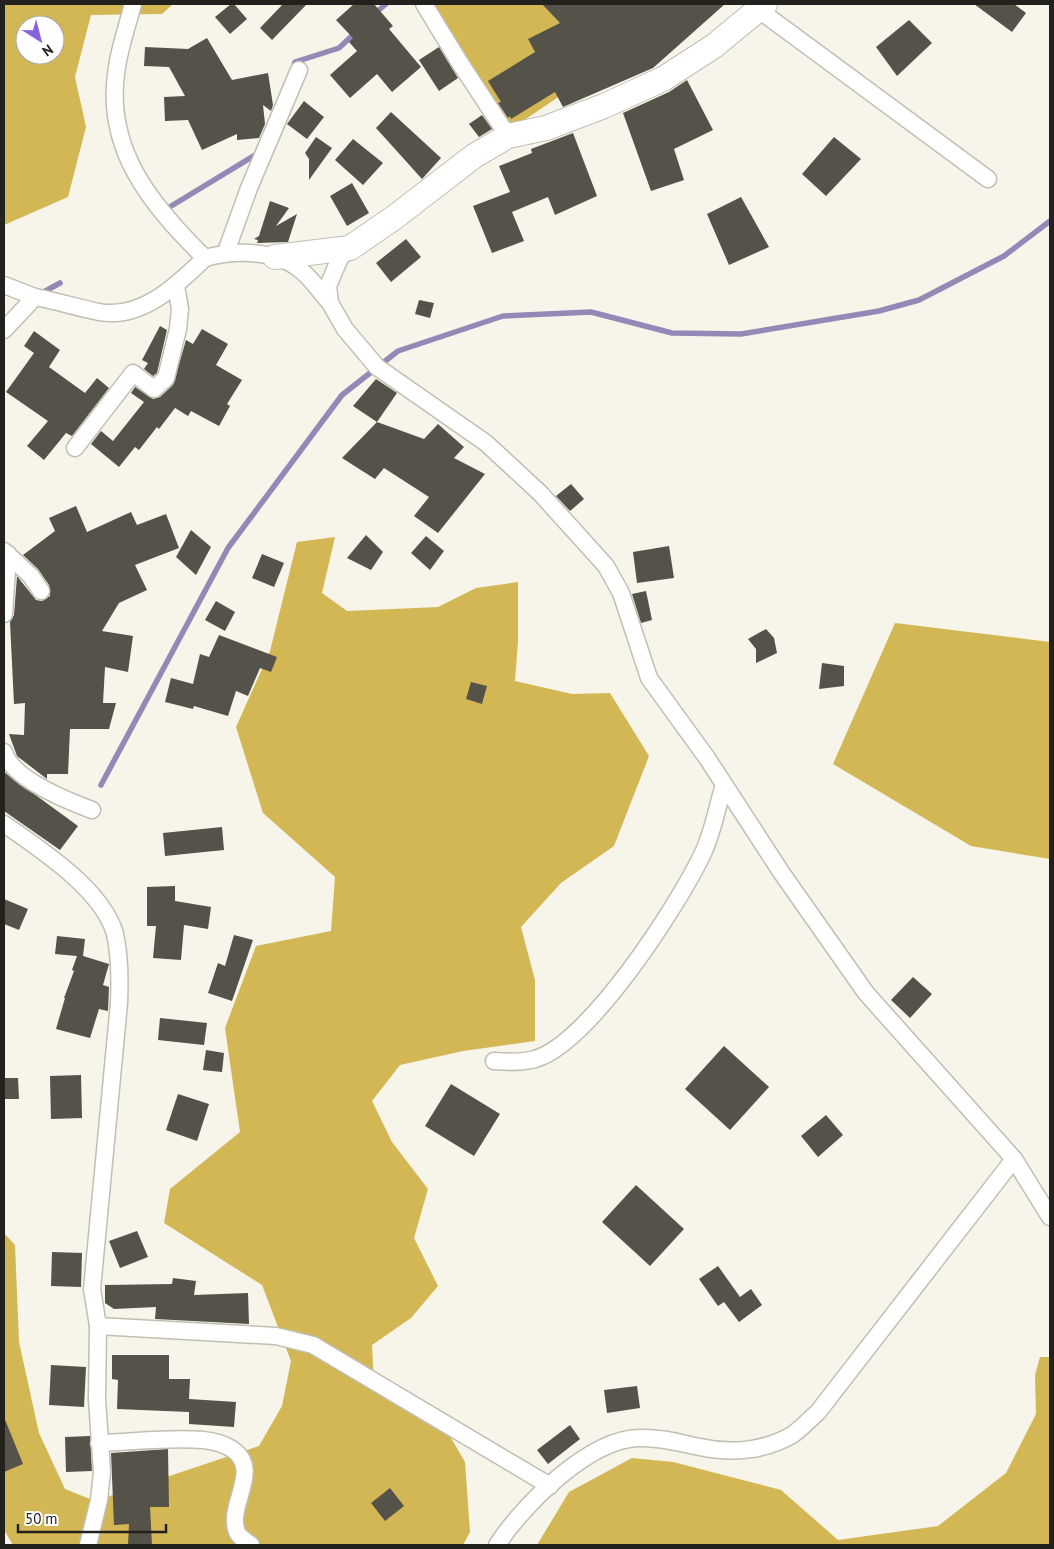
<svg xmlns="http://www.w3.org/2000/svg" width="1054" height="1549" font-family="'PT Sans',sans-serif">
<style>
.forest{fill:#d3b755;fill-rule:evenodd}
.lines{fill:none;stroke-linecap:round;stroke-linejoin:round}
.stream{stroke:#9488b7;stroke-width:5.5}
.building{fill:#555249}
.street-casing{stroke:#c1beb4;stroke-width:19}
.secondary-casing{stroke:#c1beb4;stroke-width:26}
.street{stroke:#fff;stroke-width:16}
.secondary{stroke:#fff;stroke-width:24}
</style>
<rect width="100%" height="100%" fill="#f7f4e9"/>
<g class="forest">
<path d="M 4,4 L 173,4 L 162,14 L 91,15 L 75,77 L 86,127 L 68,197 L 4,225 ZM 25,25 L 55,25 L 55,55 L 25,55 Z"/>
<path d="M 432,4 L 642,4 L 603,67 L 511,129 Z"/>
<path d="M 335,537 L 322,593 L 347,611 L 438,607 L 476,588 L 518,582 L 518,641 L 515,681 L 572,694 L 610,693 L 649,756 L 614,846 L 561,883 L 521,927 L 535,980 L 535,1041 L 463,1051 L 400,1065 L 372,1101 L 392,1142 L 428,1189 L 414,1238 L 438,1286 L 411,1318 L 372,1345 L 374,1383 L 444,1426 L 465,1462 L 470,1532 L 463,1545 L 13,1545 L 4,1530 L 4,1233 L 15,1245 L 19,1342 L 39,1433 L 65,1489 L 95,1501 L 259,1446 L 282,1406 L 291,1361 L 262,1285 L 164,1223 L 170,1189 L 240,1132 L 225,1028 L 256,946 L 331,931 L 335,877 L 263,813 L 236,727 L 270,651 L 297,542 Z"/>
<path d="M 895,623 L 1050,642 L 1050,859 L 971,846 L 833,764 Z"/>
<path d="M 1040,1357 L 1050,1357 L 1050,1545 L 537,1545 L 569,1492 L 632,1458 L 673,1462 L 781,1490 L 838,1540 L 938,1526 L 1006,1473 L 1036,1414 L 1035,1375 Z"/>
</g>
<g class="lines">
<g class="stream">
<path d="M 374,14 L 386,4"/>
<path d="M 293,69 L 295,62 L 339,48 L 357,31"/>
<path d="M 168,208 L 260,152"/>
<path d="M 40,294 L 60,283"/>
<path d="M 101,785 L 228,548 L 342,395 L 398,351 L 503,316 L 591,312 L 672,333 L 741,334 L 879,311 L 919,300 L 1004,256 L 1050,221"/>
</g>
</g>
<g class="building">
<path d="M 231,4 L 234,4 L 247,19 L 230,34 L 215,17 Z"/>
<path d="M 283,4 L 307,4 L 272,40 L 260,28 Z"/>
<path d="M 354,4 L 374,4 L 393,26 L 389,29 L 421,67 L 392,92 L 377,74 L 350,98 L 330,75 L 357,51 L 349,42 L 353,38 L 336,20 Z"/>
<path d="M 542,4 L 725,4 L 653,68 L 563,107 L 555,92 L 511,119 L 510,116 L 508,118 L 498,103 L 501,102 L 488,81 L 535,52 L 528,39 L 560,23 Z"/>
<path d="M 974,4 L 1014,4 L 1026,13 L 1012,32 Z"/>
<path d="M 909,20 L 932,43 L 897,76 L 876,47 Z"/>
<path d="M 207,38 L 232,80 L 268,73 L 273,105 L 271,111 L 263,105 L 265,124 L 259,138 L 237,140 L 237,134 L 202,150 L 188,120 L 165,121 L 164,97 L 185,96 L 169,67 L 144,66 L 145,47 L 188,49 Z"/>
<path d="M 439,47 L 458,78 L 439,91 L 419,60 Z"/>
<path d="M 687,80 L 713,130 L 674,149 L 684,180 L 651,191 L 623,113 L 669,92 Z"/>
<path d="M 304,101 L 324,117 L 307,139 L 287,124 Z"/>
<path d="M 391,112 L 441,158 L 422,179 L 376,128 Z"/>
<path d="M 482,115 L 492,129 L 479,137 L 469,124 Z"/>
<path d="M 573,133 L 597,196 L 555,215 L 548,197 L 512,212 L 524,241 L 492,253 L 473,206 L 510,192 L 499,166 L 532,153 L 531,149 Z"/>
<path d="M 316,137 L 332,148 L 309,180 L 309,159 L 305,153 Z"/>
<path d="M 834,137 L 861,159 L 826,196 L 802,174 Z"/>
<path d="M 353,139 L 383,163 L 363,185 L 335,160 Z"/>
<path d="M 352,183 L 369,213 L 347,226 L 330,196 Z"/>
<path d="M 741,197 L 769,247 L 729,265 L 707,214 Z"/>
<path d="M 270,201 L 289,208 L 276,226 L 297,214 L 288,242 L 257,243 L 258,240 L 254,239 L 259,236 Z"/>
<path d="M 406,239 L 421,257 L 391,282 L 376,263 Z"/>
<path d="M 419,300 L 434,303 L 430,318 L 415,314 Z"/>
<path d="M 160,326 L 167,330 L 157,373 L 153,376 L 144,369 L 148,363 L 142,360 Z"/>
<path d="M 202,329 L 228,344 L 216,365 L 242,380 L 227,404 L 230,406 L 219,426 L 191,411 L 188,416 L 175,408 L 159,429 L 157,427 L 139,450 L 135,447 L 119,467 L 91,444 L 101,431 L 113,441 L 144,402 L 131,393 L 135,387 L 153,399 L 160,397 L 173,385 L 186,340 L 193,344 Z"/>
<path d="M 34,331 L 60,350 L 49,367 L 85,393 L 97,378 L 109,388 L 72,436 L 66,433 L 44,460 L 27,446 L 48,421 L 6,392 L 34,353 L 24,346 Z"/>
<path d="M 376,379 L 397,393 L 377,422 L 353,406 Z"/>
<path d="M 377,422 L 424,439 L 438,424 L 464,447 L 454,458 L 485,474 L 438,533 L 414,516 L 429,497 L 384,468 L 375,479 L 342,458 Z"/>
<path d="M 571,484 L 584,499 L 570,511 L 556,496 Z"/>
<path d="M 76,506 L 87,532 L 131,512 L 137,525 L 166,514 L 179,548 L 135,565 L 147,590 L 119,603 L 102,631 L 133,636 L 128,672 L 105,667 L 103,703 L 116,703 L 109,729 L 70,729 L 68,774 L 47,774 L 47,779 L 17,756 L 9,734 L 24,735 L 25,703 L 14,704 L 10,622 L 14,615 L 17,576 L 36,600 L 42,601 L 50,596 L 49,585 L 38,569 L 23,555 L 55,531 L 49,518 Z"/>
<path d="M 191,530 L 211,547 L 196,575 L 176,557 Z"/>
<path d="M 366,535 L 383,552 L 371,570 L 347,558 Z"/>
<path d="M 426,536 L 444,551 L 430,570 L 411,553 Z"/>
<path d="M 669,546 L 674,578 L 637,583 L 633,552 Z"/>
<path d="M 262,554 L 284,563 L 274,587 L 252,578 Z"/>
<path d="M 646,591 L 652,620 L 641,623 L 632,594 Z"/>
<path d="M 216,601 L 235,612 L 225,631 L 205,620 Z"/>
<path d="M 766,629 L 774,638 L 777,653 L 756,663 L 756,649 L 748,639 Z"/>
<path d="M 219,635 L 277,657 L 271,672 L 260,668 L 248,696 L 236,691 L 228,716 L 194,706 L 193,709 L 165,702 L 171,678 L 193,684 L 200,654 L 209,657 Z"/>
<path d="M 822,663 L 844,666 L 844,686 L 819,689 Z"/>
<path d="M 471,682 L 487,686 L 482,704 L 466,699 Z"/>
<path d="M 4,772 L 78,826 L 60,850 L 4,811 Z"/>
<path d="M 222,827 L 224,850 L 165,856 L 163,833 Z"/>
<path d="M 175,886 L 175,901 L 211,907 L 208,929 L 184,925 L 181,960 L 153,958 L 156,926 L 147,926 L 147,887 Z"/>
<path d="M 4,899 L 28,909 L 19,930 L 4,924 Z"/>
<path d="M 234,935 L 253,940 L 232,1001 L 208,993 L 218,963 L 225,966 Z"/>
<path d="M 57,936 L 85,939 L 83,956 L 109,964 L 103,985 L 109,987 L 108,1011 L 99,1009 L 90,1038 L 56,1029 L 65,998 L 64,998 L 74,971 L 72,970 L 77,956 L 55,954 Z"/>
<path d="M 913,977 L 932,994 L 910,1018 L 891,1000 Z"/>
<path d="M 160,1018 L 207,1023 L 204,1045 L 158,1040 Z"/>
<path d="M 724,1046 L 769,1087 L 730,1130 L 685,1089 Z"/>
<path d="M 206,1050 L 224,1053 L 222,1072 L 203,1070 Z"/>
<path d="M 81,1075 L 82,1118 L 51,1119 L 50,1076 Z"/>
<path d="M 4,1078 L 18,1078 L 19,1099 L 4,1099 Z"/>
<path d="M 451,1084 L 500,1114 L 474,1156 L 425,1126 Z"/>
<path d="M 178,1094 L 209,1104 L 197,1141 L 166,1130 Z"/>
<path d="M 826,1115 L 843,1135 L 818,1157 L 801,1136 Z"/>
<path d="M 636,1185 L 684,1229 L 650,1266 L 602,1222 Z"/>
<path d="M 137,1231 L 148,1257 L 120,1268 L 109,1241 Z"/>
<path d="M 52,1252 L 82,1253 L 81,1287 L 51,1286 Z"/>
<path d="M 718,1266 L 740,1297 L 751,1289 L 762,1305 L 739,1322 L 724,1302 L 718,1306 L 699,1279 Z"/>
<path d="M 173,1278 L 196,1281 L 194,1295 L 248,1293 L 249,1324 L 155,1319 L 156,1307 L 114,1309 L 105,1303 L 105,1285 L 172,1284 Z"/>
<path d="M 112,1355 L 169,1355 L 169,1379 L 190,1379 L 189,1399 L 236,1402 L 234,1427 L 189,1424 L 189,1412 L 117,1409 L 118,1380 L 112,1379 Z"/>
<path d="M 51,1365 L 86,1367 L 84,1407 L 49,1405 Z"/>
<path d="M 637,1386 L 640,1408 L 607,1413 L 604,1390 Z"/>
<path d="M 4,1417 L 23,1464 L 4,1472 Z"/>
<path d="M 570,1425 L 580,1439 L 548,1464 L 537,1450 Z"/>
<path d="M 90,1436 L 92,1471 L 66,1472 L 65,1437 Z"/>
<path d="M 168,1449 L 169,1507 L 150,1507 L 152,1545 L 128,1545 L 129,1524 L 114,1525 L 111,1453 Z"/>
<path d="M 390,1488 L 404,1506 L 385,1521 L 371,1503 Z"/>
</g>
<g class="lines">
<g class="street-casing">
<g id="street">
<path d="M 133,4 C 128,24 120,46 117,67 C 103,148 151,205 205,258 C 236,249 280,250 304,273 C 314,282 321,293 330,303"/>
<path d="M 424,4 L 460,63 L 508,136"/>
<path d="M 759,10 L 988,179"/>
<path d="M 350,248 L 340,258 L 328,286 L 330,303 L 345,329 L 377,367 L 486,443 L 540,493 L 606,566 L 621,593 L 649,678 L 707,758 L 781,872 L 866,993 L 1014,1159 L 1050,1217"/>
<path d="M 226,252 L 249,188 L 299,70"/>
<path d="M 4,285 L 35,297"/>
<path d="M 4,330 L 35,297 C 57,301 78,308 99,312 C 142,320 178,284 205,258"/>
<path d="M 75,448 L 133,373 L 154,389 L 166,378 L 178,329 L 180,309 L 176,286"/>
<path d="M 4,551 L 31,576 L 41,591"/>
<path d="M 4,614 L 8,554"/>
<path d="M 4,752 C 12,779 68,801 92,810"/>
<path d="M 4,824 C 40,849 103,890 115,934 C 120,956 120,980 119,1003 L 92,1289 L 98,1326 L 97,1399 L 102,1472 L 99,1500 L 88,1545"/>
<path d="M 494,1061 C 507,1062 522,1063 535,1059 C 589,1044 679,904 703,853 C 713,832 717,807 724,785"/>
<path d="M 98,1326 L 276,1336 L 313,1345 L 550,1486"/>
<path d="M 99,1443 C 133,1442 169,1437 203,1440 C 213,1441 224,1444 232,1449 C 263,1470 226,1505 237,1532 C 239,1537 247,1542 251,1545"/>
<path d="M 497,1545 C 523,1505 589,1439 639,1438 C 660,1437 680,1443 700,1447 C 731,1454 764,1451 792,1435 C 801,1429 810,1419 818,1412 L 1014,1159"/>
</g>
</g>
<g class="secondary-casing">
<path id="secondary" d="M 275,257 L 350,248 L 395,217 L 474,156 L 508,136 L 546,128 L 604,106 L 663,79 L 714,46 L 765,4"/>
</g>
<use href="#street" class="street"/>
<use href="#secondary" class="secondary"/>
</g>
<rect width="1054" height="1549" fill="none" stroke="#22211d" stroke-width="10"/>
<g transform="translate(40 40) rotate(144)"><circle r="24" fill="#ffffff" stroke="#a7a6a5"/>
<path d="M0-4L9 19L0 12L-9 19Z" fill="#8a62dc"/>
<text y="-8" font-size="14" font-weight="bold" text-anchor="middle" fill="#22211d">N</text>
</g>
<path d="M18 1524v8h148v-8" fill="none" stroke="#22211d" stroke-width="2.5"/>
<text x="25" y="1524" font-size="15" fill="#22211d" stroke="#ffffff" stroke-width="4" paint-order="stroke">50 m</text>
</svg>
